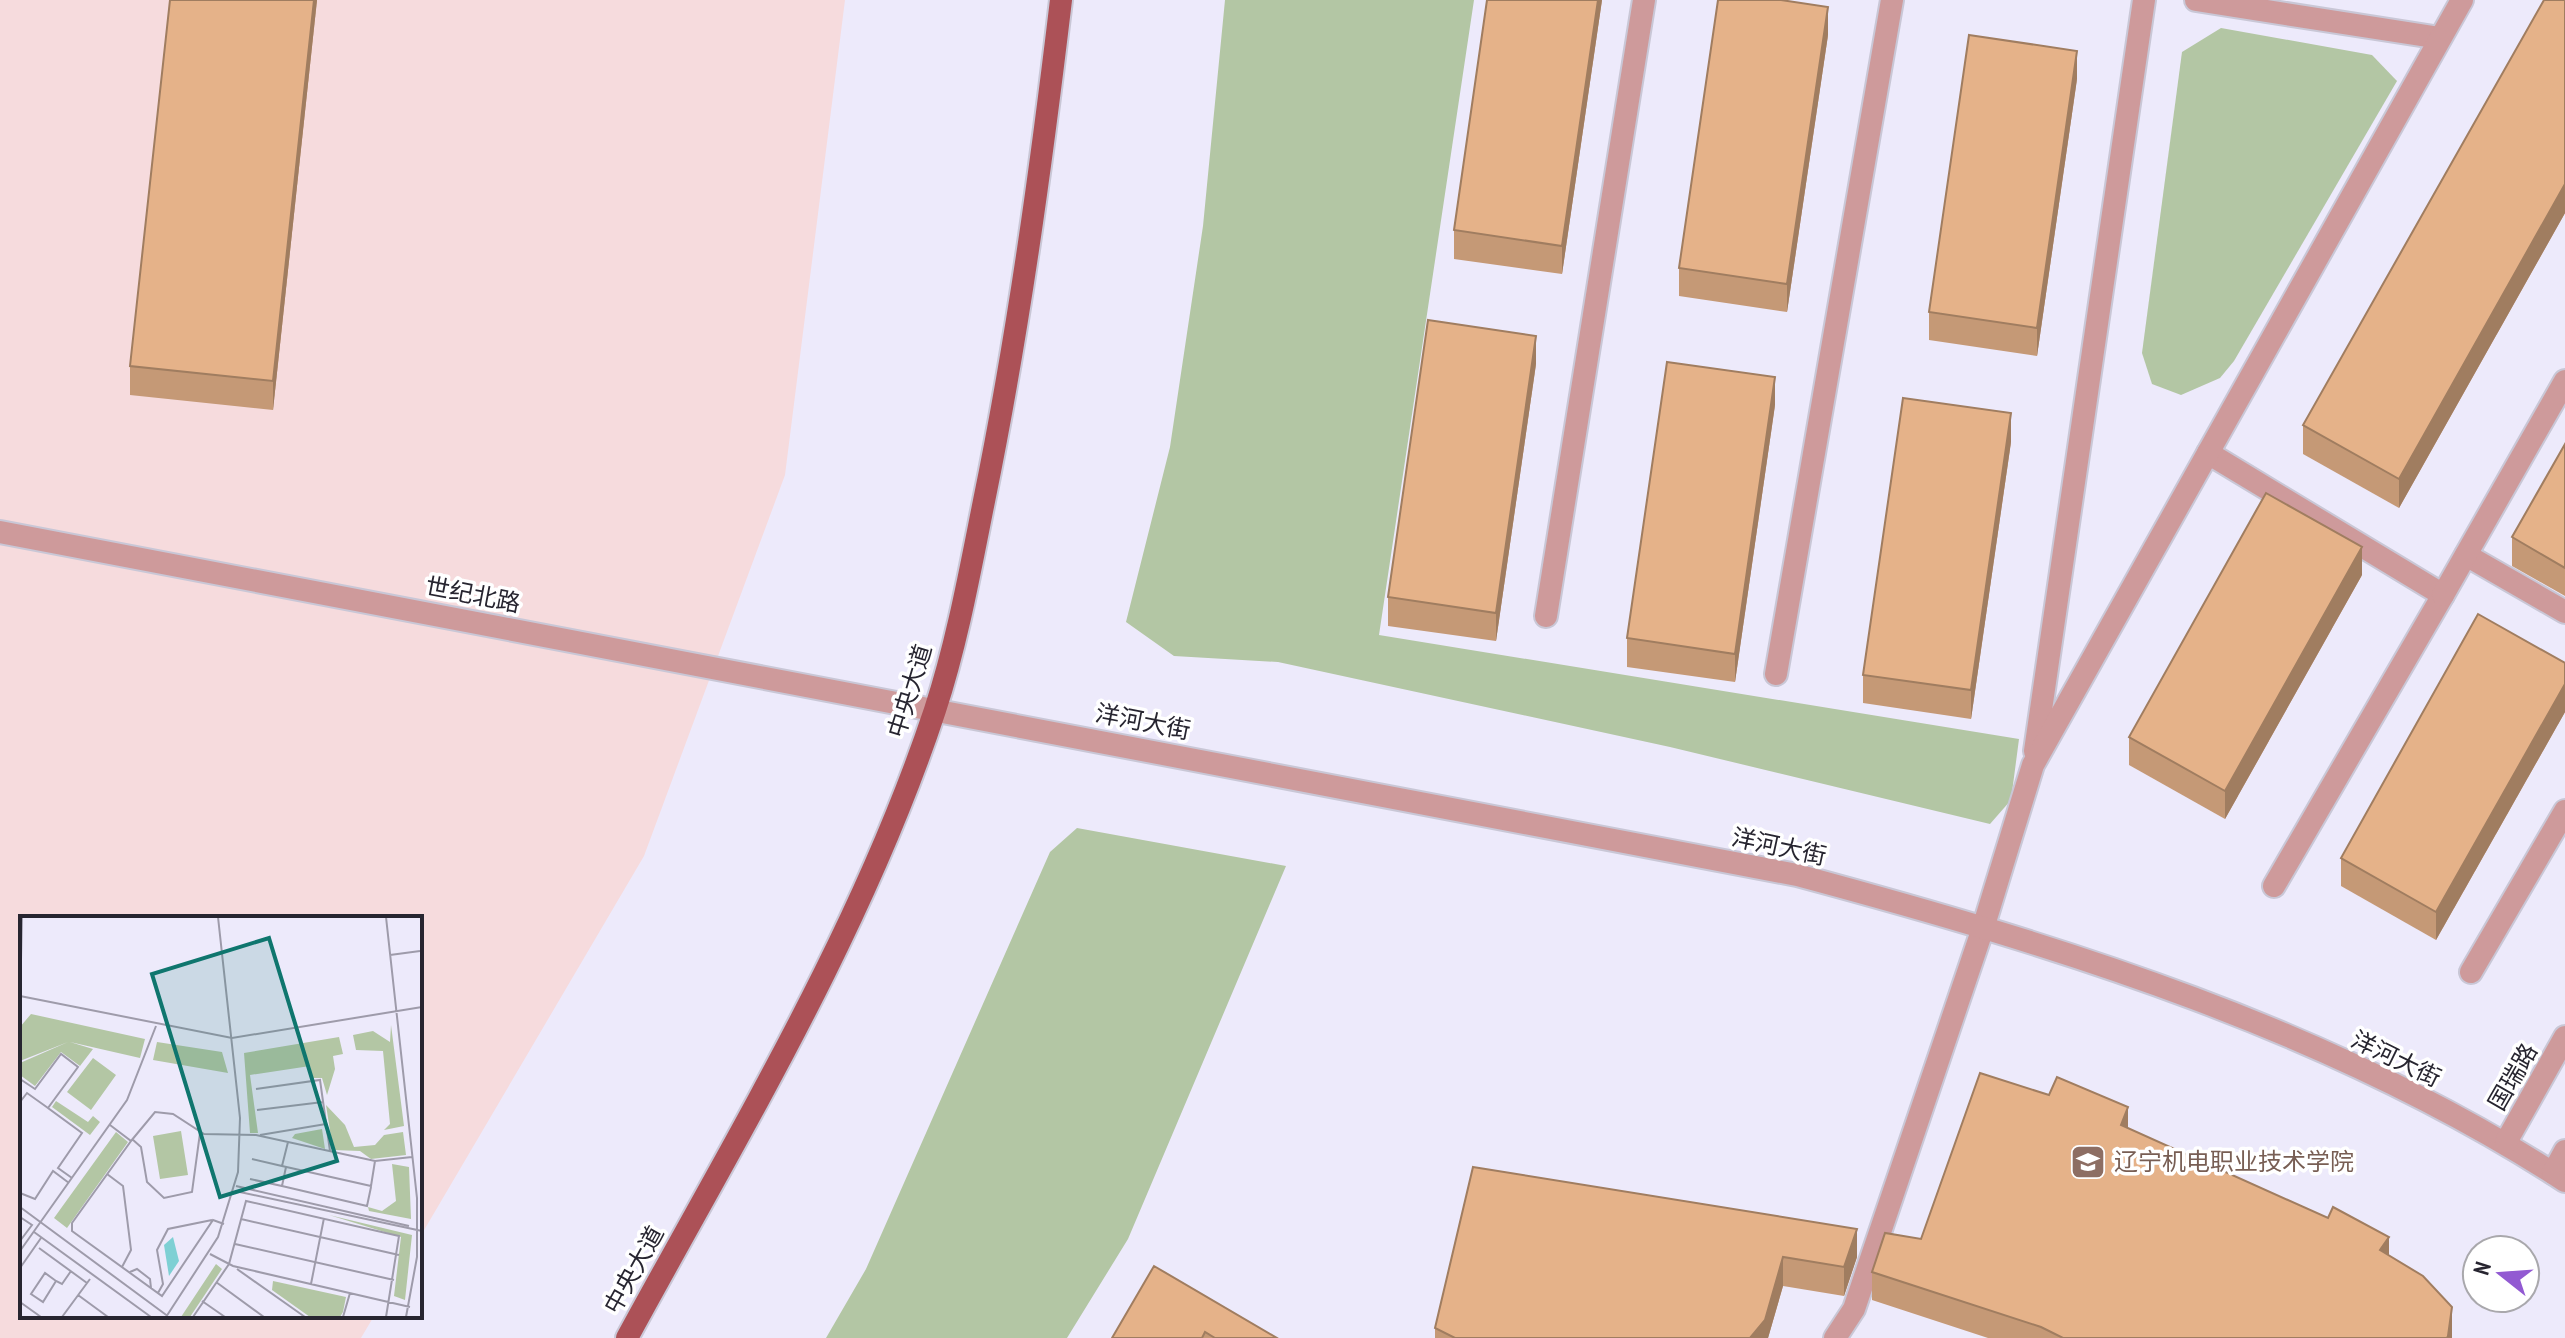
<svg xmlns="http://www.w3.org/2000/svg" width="2565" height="1338" font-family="'PT Sans Narrow','Noto Sans SC',sans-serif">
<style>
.industrial{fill:#f6dbdd}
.green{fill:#b3c6a4}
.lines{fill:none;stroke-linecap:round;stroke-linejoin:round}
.minor-casing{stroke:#c9c7d6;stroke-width:26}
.tertiary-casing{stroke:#c9c7d6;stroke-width:26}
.primary-casing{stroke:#c9c7d6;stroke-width:26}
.minor{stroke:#ce9a9b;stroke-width:22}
.tertiary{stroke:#ce9a9b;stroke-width:22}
.primary{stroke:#ac5157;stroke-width:22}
.wall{fill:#c59976}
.shaded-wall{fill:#a07d60}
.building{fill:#e5b289;stroke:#a07d60;stroke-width:2}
.labels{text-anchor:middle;stroke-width:7;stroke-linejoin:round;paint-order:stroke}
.street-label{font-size:24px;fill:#272530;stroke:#fff}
.education-label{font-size:24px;fill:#785e54;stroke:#fff;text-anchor:start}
.inset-road{fill:none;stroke:#9e9baa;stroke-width:2}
.view{fill:#0f766e;fill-opacity:0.15;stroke:#0f766e;stroke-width:4}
.inset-edge{fill:none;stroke:#272530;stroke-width:4}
</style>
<rect width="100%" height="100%" fill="#edeafb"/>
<path class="industrial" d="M 0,0 L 845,0 L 785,475 L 644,856 L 420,1237 L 420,918 L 22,918 L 22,1316 L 374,1316 L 361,1338 L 0,1338 Z"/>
<g class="green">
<path d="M 1225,0 L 1474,0 L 1379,635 L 2019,739 L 2011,800 L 1990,824 L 1670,747 L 1278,662 L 1174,656 L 1126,622 L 1170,447 L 1203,226 Z"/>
<path d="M 2221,28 L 2372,55 L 2397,81 L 2234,361 L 2220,378 L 2181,395 L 2152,384 L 2142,353 L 2182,52 Z"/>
<path d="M 1077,828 L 1286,866 L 1128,1239 L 1067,1338 L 826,1338 L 866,1269 L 1050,852 Z"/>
</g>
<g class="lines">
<g class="minor-casing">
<g id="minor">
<path d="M 2196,0 L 2440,38"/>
<path d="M 2208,453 L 2443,595 L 2274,886"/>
<path d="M 2466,555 L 2565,612"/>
<path d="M 2443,595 L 2565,381"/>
<path d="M 1546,616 L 1644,0"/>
<path d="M 1776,674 L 1892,0"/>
<path d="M 2035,751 L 2144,0"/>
<path d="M 2471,972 L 2565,811"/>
<path d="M 1835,1338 L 1854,1309 L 1984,925 L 2033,765 L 2462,0"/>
</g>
</g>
<g class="tertiary-casing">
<g id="tertiary">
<path d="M 0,532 L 1797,875 C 2061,946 2333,1030 2565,1181"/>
<path d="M 2506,1142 L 2565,1037"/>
<path d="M 2553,1173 L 2565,1151"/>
</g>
</g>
<g class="primary-casing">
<path id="primary" d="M 627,1338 C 738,1134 862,931 935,710 C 957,643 970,571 984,501 C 1018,335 1041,168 1061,0"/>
</g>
<use href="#minor" class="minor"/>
<use href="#tertiary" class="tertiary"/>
<use href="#primary" class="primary"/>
</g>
<g class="wall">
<path d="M 170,0 L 317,0 L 273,410 L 130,395 L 130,366 Z"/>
<path d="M 1602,0 L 1562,274 L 1454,259 L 1454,230 Z"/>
<path d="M 2565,0 L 2565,213 L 2399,508 L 2303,454 L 2303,425 Z"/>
<path d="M 1828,35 L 1787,312 L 1679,296 L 1679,268 Z"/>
<path d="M 2077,79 L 2037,356 L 1929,340 L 1929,312 Z"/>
<path d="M 1536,364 L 1496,641 L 1388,626 L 1388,597 Z"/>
<path d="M 1775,405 L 1735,682 L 1627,667 L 1627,638 Z"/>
<path d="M 2011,442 L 1971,719 L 1863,703 L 1863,675 Z"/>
<path d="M 2565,444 L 2565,596 L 2512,566 L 2512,537 Z"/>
<path d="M 2362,575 L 2225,819 L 2129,765 L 2129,737 Z"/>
<path d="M 2565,663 L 2565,712 L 2436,940 L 2341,886 L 2341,858 Z"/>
<path d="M 2049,1095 L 2128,1128 L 2389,1256 L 2452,1338 L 1988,1338 L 1872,1300 L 1872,1272 L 1921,1239 Z"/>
<path d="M 1473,1167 L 1857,1257 L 1844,1296 L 1783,1286 L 1768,1338 L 1435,1338 L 1435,1328 Z"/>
<path d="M 1154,1266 L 1277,1338 L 1112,1338 Z"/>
</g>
<g class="shaded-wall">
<path d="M 314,0 L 317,0 L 273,410 L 273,381 Z"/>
<path d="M 1598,0 L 1602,0 L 1562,274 L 1562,246 Z"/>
<path d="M 1828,7 L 1828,35 L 1787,312 L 1787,284 Z"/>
<path d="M 2077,51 L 2077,79 L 2037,356 L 2037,328 Z"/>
<path d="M 2565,184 L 2565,213 L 2399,508 L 2399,479 Z"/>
<path d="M 1536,336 L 1536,364 L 1496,641 L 1496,613 Z"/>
<path d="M 1775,377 L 1775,405 L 1735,682 L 1735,654 Z"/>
<path d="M 2011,413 L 2011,442 L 1971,719 L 1971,690 Z"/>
<path d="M 2362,547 L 2362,575 L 2225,819 L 2225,791 Z"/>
<path d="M 2565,684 L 2565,712 L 2436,940 L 2436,912 Z"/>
<path d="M 2128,1107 L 2128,1135 L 2121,1125 Z"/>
<path d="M 1857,1229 L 1857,1257 L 1844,1296 L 1844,1267 Z"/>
<path d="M 2389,1237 L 2389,1266 L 2380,1250 Z"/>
<path d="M 1783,1257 L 1783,1286 L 1768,1338 L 1750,1338 Z"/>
<path d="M 2452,1307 L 2452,1338 L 2447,1338 Z"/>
</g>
<g class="building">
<path d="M 170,0 L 314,0 L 273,381 L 130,366 Z"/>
<path d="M 1487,0 L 1598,0 L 1562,246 L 1454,230 Z"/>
<path d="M 1718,0 L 1781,0 L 1828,7 L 1787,284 L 1679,268 Z"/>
<path d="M 2544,0 L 2565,0 L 2565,184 L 2399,479 L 2303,425 Z"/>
<path d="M 1969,35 L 2077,51 L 2037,328 L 1929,312 Z"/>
<path d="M 1428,320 L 1536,336 L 1496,613 L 1388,597 Z"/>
<path d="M 1667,362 L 1775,377 L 1735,654 L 1627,638 Z"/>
<path d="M 1903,398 L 2011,413 L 1971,690 L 1863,675 Z"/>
<path d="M 2565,444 L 2565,568 L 2512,537 Z"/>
<path d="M 2266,493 L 2362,547 L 2225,791 L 2129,737 Z"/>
<path d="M 2478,614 L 2565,663 L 2565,684 L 2436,912 L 2341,858 Z"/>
<path d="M 1980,1073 L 2049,1095 L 2057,1077 L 2128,1107 L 2121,1125 L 2328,1218 L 2333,1207 L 2389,1237 L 2380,1250 L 2423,1276 L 2452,1307 L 2448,1336 L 2447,1338 L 2063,1338 L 2041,1327 L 1872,1272 L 1885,1233 L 1921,1239 Z"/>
<path d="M 1473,1167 L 1857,1229 L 1844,1267 L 1783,1257 L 1765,1320 L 1750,1338 L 1455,1338 L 1435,1328 Z"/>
<path d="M 1154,1266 L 1277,1338 L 1215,1338 L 1205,1332 L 1202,1338 L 1112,1338 Z"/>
</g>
<defs>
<g id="university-square" transform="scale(1.8)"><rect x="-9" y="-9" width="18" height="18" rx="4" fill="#8d6e63" stroke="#fff"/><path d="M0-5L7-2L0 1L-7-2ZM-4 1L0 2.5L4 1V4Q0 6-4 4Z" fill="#fff"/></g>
</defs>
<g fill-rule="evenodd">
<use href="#university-square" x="2088" y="1162"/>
</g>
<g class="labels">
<g class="street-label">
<text transform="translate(473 595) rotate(11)" y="8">世纪北路</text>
<text transform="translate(910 691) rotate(-73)" y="8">中央大道</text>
<text transform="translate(1143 722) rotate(11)" y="8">洋河大街</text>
<text transform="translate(1779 847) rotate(12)" y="8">洋河大街</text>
<text transform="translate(2396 1059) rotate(26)" y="8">洋河大街</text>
<text transform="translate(2513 1077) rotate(-60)" y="8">国瑞路</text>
<text transform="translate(634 1270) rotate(-61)" y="8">中央大道</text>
</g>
<g class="education-label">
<text x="2114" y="1170">辽宁机电职业技术学院</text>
</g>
</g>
<g transform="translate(20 916)">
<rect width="402" height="402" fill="#edeafb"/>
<path d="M 11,98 L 125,123 L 120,142 L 50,126 L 73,133 L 60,150 L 41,136 L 15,170 L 0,159 L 0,147 L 48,126 L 0,145 L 0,111 ZM 371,109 L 384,210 L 364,214 L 370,208 L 363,135 L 336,134 L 333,119 L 353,115 L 370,126 ZM 319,121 L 323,138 L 313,140 L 315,153 L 307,179 L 302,162 L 292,162 L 290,150 L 230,159 L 238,217 L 230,217 L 224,137 ZM 137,126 L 202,136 L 208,157 L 133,144 ZM 73,142 L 96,159 L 71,194 L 47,176 ZM 36,185 L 68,206 L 73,200 L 80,206 L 70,219 L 32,191 ZM 306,189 L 325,209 L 334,231 L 355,229 L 364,219 L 383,216 L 386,239 L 351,243 L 340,235 L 313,234 ZM 302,213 L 305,233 L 272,222 L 275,218 ZM 161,215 L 168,259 L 140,263 L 133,220 ZM 96,216 L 108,226 L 47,312 L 34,302 ZM 372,248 L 389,251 L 391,303 L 349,295 L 348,291 L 362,295 L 376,285 ZM 309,299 L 392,319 L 385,384 L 374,380 L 381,321 ZM 196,348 L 202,353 L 170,401 L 161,401 ZM 253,365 L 326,381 L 323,396 L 320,401 L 290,401 L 252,374 Z" fill="#b3c6a4"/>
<path d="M 153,321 L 159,345 L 149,360 L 144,329 Z" fill="#7ed0d4"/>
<path class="inset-road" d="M 366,1 L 397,282 L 397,341 L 386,401M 370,39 L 400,35M 0,80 L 212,122 L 402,91M 0,86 L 2,1M 0,163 L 15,173 L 41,138 L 58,151 L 28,192 L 62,217 L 38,252 L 52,262M 236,173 L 300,164 L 310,235M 0,186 L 7,177 L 28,192M 237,194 L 303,186M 90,209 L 111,225 L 52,307 L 52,315 L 142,380 L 193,304 L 204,308M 240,219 L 306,208M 112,223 L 121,231 L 127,266 L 144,282 L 172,276 L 180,217M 111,225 L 135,196 L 153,198 L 184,218 L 236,219 L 355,245 L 392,241M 232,243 L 262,250 L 268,226M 262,250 L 351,270 L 355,245M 87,258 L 103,270 L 111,334 L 102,351M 230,263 L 262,270 L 266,251M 216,270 L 389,310M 262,270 L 347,290 L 351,271M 215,275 L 402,315M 0,277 L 15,283 L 33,255 L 49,267M 0,291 L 149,401M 0,301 L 12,309 L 0,325M 221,303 L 379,339M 14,316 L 131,401M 215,328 L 374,364M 19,332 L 67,367M 0,335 L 107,184 L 136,110M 190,338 L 213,350 L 390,391M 0,352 L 21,322M 217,353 L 285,401M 110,356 L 117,353 L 130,363 L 131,372M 36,365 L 23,386 L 11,378 L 25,357 L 36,365 L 42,368 L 51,355M 196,366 L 244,401M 291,368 L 304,302M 138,377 L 143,368 L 137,334 L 148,313 L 192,304M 58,379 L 88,401M 182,385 L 205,401M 0,386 L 21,401M 42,401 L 70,363M 146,401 L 198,321 L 218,256 L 220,202 L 198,1M 173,401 L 209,348 L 226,285 L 379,320 L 366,401M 323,401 L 330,377"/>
<path class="view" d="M 249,22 L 317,245 L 200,281 L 132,58 Z"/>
<rect width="402" height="402" class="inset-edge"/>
</g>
<g transform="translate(2501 1274) rotate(287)"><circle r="38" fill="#ffffff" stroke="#a9a8ac" stroke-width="2"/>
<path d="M0-6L14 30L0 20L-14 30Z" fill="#925ad2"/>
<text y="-12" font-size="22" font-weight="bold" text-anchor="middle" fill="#272530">N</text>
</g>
</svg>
